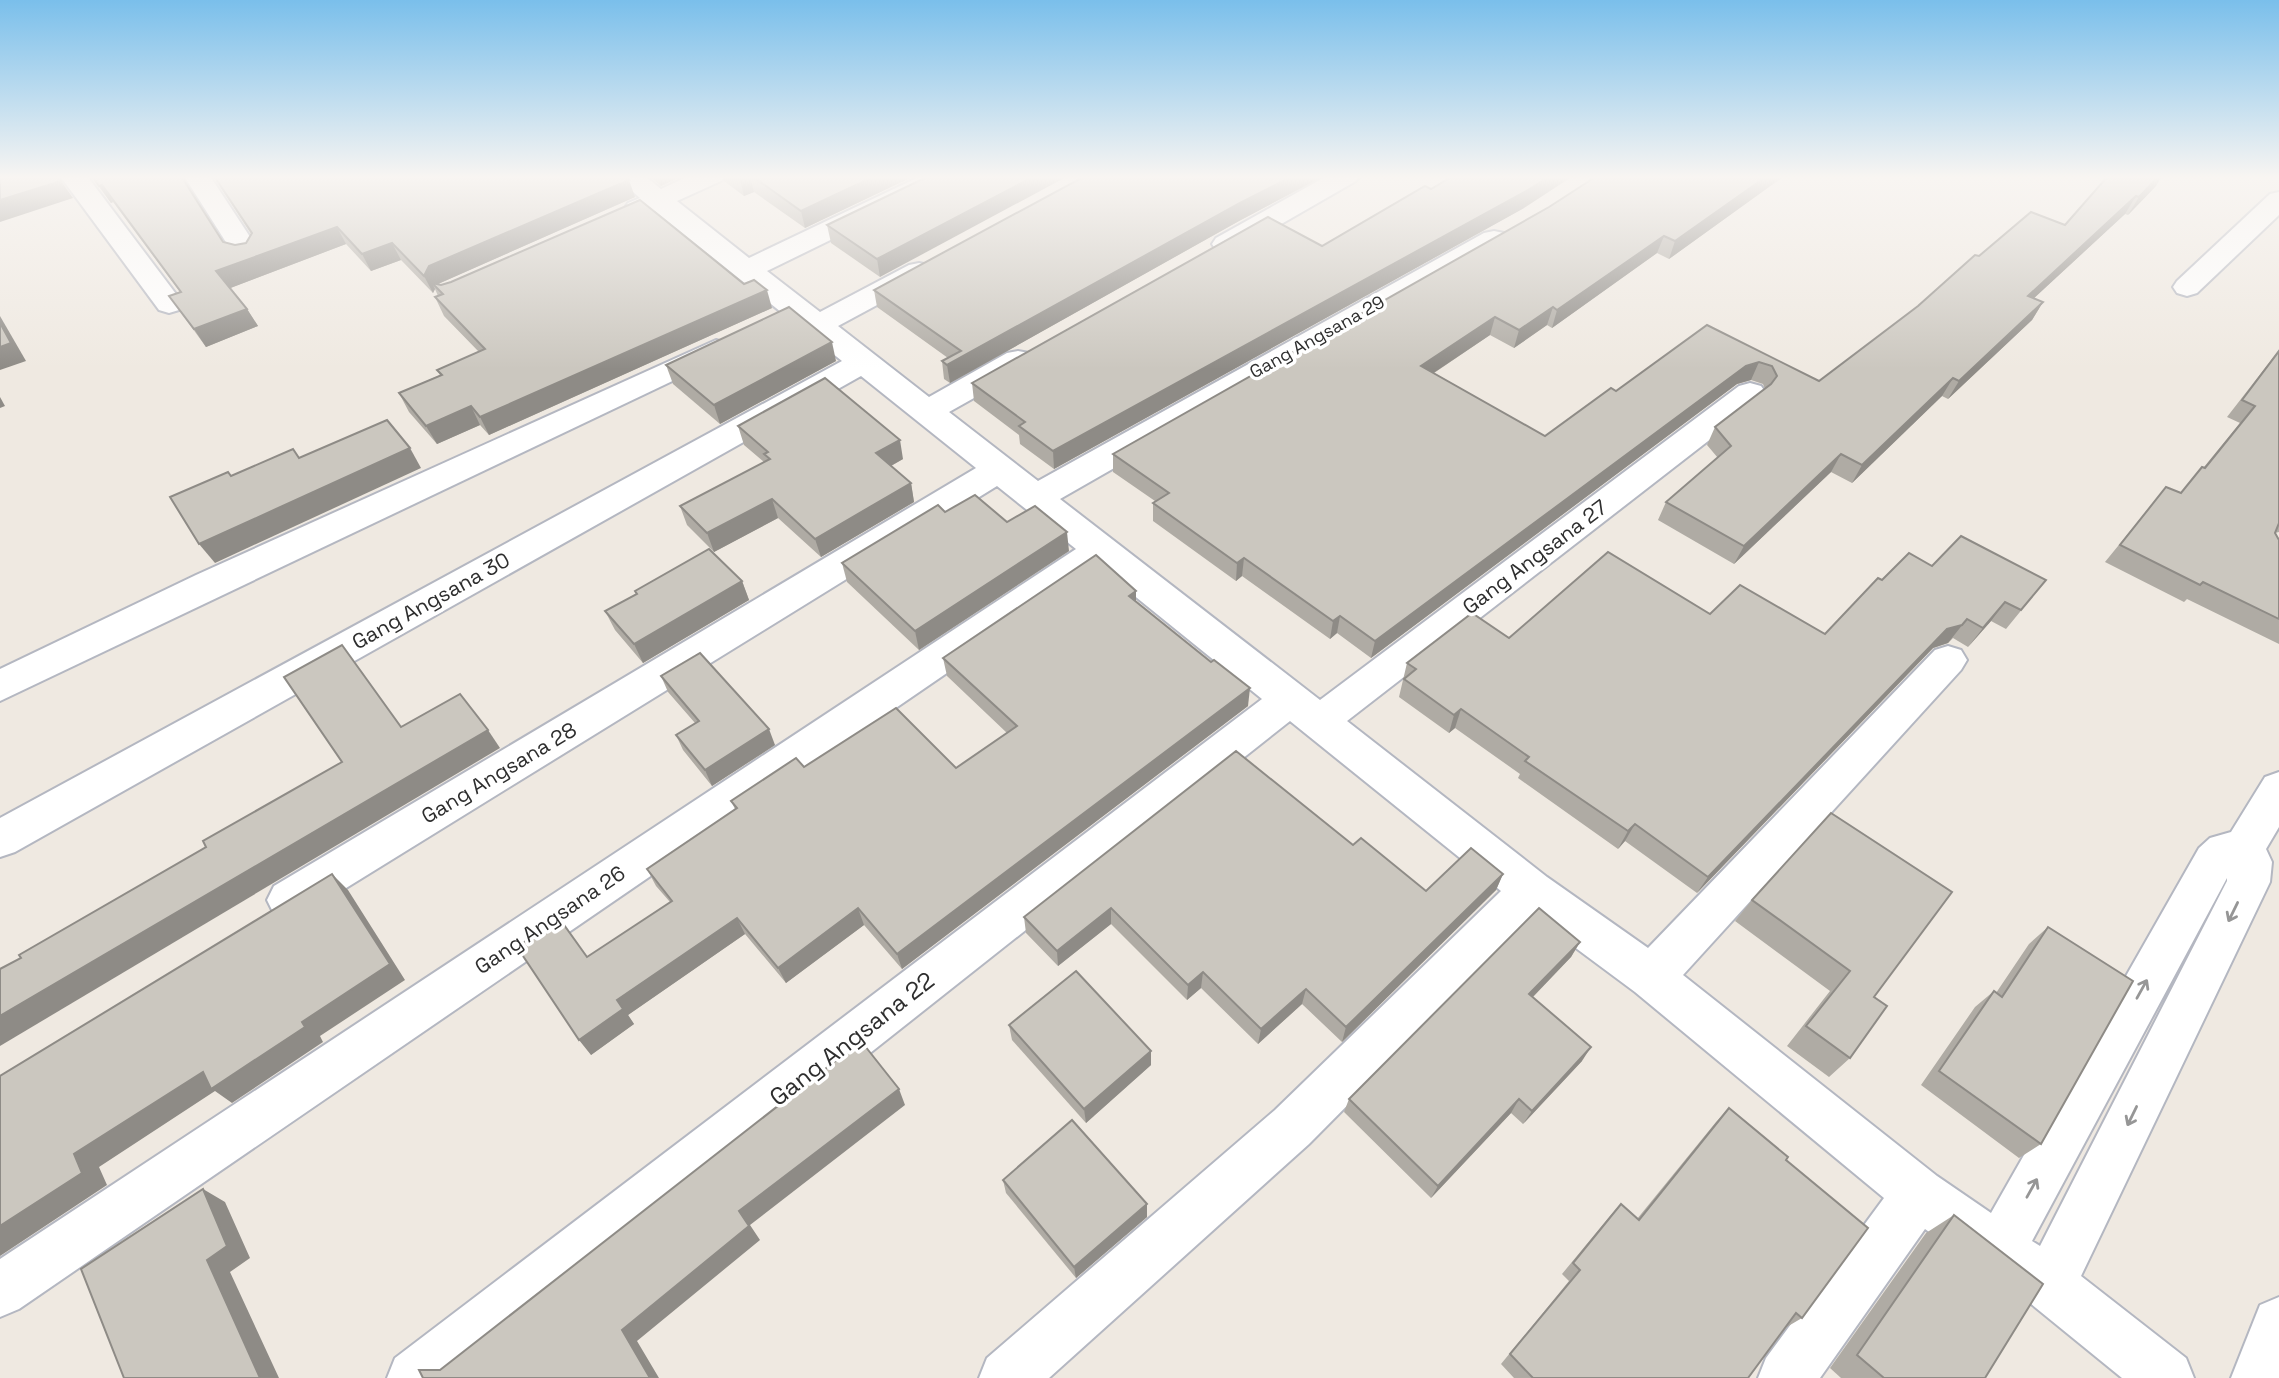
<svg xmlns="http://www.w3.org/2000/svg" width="2279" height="1378" font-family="'Space Grotesk',sans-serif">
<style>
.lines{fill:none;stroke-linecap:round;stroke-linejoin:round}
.street-casing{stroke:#b4b7c1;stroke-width:4}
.street{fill:#fff;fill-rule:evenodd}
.wall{fill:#afaba4}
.shaded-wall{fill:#8e8b86}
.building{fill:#cbc7bf;stroke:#8e8b86;stroke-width:2}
.oneway{stroke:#969696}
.labels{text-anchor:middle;stroke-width:7;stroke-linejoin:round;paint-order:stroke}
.far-street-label{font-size:18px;fill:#2e2e2e;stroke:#fff}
.street-label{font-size:21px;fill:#2e2e2e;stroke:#fff}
.near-street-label{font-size:24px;fill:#2e2e2e;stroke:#fff}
</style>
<rect width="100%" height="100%" fill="#efe9e1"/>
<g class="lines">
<g class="street-casing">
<g id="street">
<path d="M 60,176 L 87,176 L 179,298 L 184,304 L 179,310 L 169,313 L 159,310 Z"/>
<path d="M 184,176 L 210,176 L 260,252 L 256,258 L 246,260 L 236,258 Z"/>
<path d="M 615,176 L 645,176 L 661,189 L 689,176 L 725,176 L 721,181 L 677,201 L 749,258 L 921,176 L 955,176 L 951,181 L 767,271 L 820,312 L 909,265 L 919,263 L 929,265 L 933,271 L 929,277 L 838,326 L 929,397 L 1007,353 L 1018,351 L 1029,353 L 1033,360 L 1029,367 L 949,412 L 1038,481 L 1484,233 L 1494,231 L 1504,233 L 1508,239 L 1504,245 L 1060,499 L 1320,700 L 1739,386 L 1750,383 L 1761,386 L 1766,393 L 1761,400 L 1347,721 L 1547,877 L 1648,948 L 1935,650 L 1948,646 L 1961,650 L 1967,660 L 1961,670 L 1683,975 L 1937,1176 L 1991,1213 L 2199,848 L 2210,838 L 2231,832 L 2265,777 L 2279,772 L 2279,827 L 2266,849 L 2272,862 L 2270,882 L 2081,1276 L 2186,1358 L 2194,1378 L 2122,1378 L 2030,1303 L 1925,1229 L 1820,1378 L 1758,1378 L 1766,1358 L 1884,1198 L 1635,992 L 1534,917 L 1309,1144 L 1049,1378 L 979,1378 L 987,1358 L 1275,1110 L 1501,891 L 1290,721 L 459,1378 L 387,1378 L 395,1358 L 1262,699 L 1100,568 L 19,1309 L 0,1317 L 0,1259 L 1076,549 L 997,486 L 304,914 L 289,919 L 274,914 L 267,900 L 274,886 L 976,468 L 861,376 L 15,852 L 0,857 L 0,818 L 842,361 L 655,211 L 637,217 L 628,215 L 624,209 L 628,203 L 640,198 ZM 2227,878 L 2227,881 L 2040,1246 L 2032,1241 Z"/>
<path d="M 1327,176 L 1360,176 L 1356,181 L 1236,250 L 1226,252 L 1216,250 L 1212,244 L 1216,238 Z"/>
<path d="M 2279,192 L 2279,215 L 2197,293 L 2187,296 L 2177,293 L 2173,287 L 2177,281 L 2270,194 Z"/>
<path d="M 716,340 L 727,343 L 731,349 L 727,355 L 0,701 L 0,669 L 196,575 Z"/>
<path d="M 2279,1297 L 2279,1378 L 2231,1378 L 2260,1305 Z"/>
</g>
</g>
<use href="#street" class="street"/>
</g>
<g class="wall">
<path d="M 91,176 L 182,176 L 223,242 L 235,245 L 246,243 L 251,234 L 213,176 L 625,176 L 635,197 L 438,284 L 772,308 L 489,435 L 480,425 L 437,444 L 409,412 L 399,393 L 440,375 L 437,370 L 479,352 L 444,316 L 435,297 L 438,296 L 435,289 L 433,293 L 401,260 L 371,271 L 346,244 L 230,288 L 247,309 L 258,326 L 206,347 L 169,296 L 180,292 L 113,202 L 111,203 Z"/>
<path d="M 649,176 L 682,176 L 661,186 Z"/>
<path d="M 723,176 L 914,176 L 805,228 L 754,192 L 744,196 L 724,181 Z"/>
<path d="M 929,176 L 880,277 L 831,243 L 827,225 Z"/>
<path d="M 1085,176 L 1324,176 L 1239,221 L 950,383 L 944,379 L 942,361 L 948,358 L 877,307 L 874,290 Z"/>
<path d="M 1784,176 L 1669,259 L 1657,253 L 1552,328 L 1547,325 L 1514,348 L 1490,335 L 1434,373 L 1545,436 L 1616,391 L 1707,325 L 1819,381 L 1918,306 L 1979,256 L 2065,225 L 2156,186 L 2128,215 L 2125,214 L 2034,298 L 2043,302 L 2032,320 L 1948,399 L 1942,396 L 1852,483 L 1831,472 L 1734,564 L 1658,520 L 1666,502 L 1718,458 L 1707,445 L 1715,427 L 1765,389 L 1763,384 L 1751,380 L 1737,384 L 1371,658 L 1337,633 L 1330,639 L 1242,576 L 1236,581 L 1153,521 L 1153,503 L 1155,501 L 1113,472 L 1113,454 L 1549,207 Z"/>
<path d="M 1431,189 L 1524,208 L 1054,469 L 1020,444 L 1019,435 L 974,401 L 972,383 L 1322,246 Z"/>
<path d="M 2279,350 L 2279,532 L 2275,533 L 2279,540 L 2279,644 L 2187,599 L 2184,602 L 2105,562 L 2166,487 L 2180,493 L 2204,467 L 2240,423 L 2227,417 Z"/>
<path d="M 836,361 L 720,424 L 673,384 L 666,365 Z"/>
<path d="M 738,426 L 903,459 L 891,466 L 911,483 L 914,502 L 821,557 L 778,518 L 714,552 L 687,525 L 680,506 L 764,462 L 744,445 Z"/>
<path d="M 945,512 L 1007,522 L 1069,551 L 919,650 L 847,582 L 842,563 Z"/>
<path d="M 1932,566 L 2046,580 L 2006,629 L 1991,621 L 1968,647 L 1953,638 L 1948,643 L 1933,648 L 1697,893 L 1625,841 L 1618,849 L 1518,778 L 1520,774 L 1455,728 L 1449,733 L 1399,697 L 1407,663 L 1509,638 L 1710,614 L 1825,634 L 1882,580 Z"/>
<path d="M 742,581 L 749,600 L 643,663 L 615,630 L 605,611 L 636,594 L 635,591 Z"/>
<path d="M 1136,591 L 1136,601 L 1248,706 L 902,969 L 864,925 L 786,983 L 745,934 L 628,1015 L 634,1024 L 591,1055 L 587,957 L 670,902 L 656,886 L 647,869 L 735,809 L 731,801 L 804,767 L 956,768 L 1007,733 L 947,676 L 943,658 Z"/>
<path d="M 661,676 L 775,745 L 712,786 L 683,750 L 676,735 L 695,723 L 668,692 Z"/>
<path d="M 1831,813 L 1874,997 L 1850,1058 L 1829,1077 L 1787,1046 L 1830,991 L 1735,921 L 1752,900 Z"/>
<path d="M 1353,845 L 1426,891 L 1503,874 L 1496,890 L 1342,1042 L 1302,1004 L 1258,1044 L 1201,988 L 1187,1000 L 1111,924 L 1058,966 L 1026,933 L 1024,917 Z"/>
<path d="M 2048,927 L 2041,1144 L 2019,1158 L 1921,1085 L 1975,1007 L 1994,991 L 1996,993 L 2029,944 Z"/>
<path d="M 1580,942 L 1571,957 L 1533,997 L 1582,1061 L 1523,1124 L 1511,1113 L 1431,1198 L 1344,1112 L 1349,1099 Z"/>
<path d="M 1009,1025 L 1151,1051 L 1151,1065 L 1086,1123 L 1012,1040 Z"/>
<path d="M 1729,1108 L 1786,1160 L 1802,1318 L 1785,1328 L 1748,1378 L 1514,1378 L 1501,1364 L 1569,1281 L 1562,1274 L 1610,1216 L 1621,1204 L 1637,1219 L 1716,1122 Z"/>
<path d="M 1003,1180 L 1147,1204 L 1147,1217 L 1076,1278 L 1006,1193 Z"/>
<path d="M 1954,1215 L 1985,1378 L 1841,1378 L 1830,1368 L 1926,1233 Z"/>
</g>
<g class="shaded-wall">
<path d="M 658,176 L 682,176 L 661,186 Z"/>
<path d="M 745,176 L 750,176 L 754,192 L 744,196 L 740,179 Z"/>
<path d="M 875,176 L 914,176 L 805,228 L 801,211 Z"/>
<path d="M 1035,176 L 1068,176 L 880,277 L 877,259 Z"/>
<path d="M 1293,176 L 1324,176 L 1239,221 L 950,383 L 947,365 L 1240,203 Z"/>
<path d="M 1550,176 L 1573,176 L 1524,208 L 1054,469 L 1053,451 Z"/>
<path d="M 1767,176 L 1784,176 L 1669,259 L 1675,241 Z"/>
<path d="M 2159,176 L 2162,176 L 2156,186 L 2128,215 L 2139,197 Z"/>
<path d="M 629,180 L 635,197 L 438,284 L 436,287 L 432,283 L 435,289 L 433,293 L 424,276 L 429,266 Z"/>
<path d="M 61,181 L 73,198 L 0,222 L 0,200 Z"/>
<path d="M 102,185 L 113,202 L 111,203 L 99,186 Z"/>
<path d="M 2136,196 L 2125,214 L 2017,314 L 2028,296 Z"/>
<path d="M 337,227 L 346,244 L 228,289 L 216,271 Z"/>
<path d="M 1664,236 L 1657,253 L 1552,328 L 1557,310 Z"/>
<path d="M 392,243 L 401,260 L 371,271 L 362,254 Z"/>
<path d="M 767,290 L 772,308 L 489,435 L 480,417 Z"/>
<path d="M 2043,302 L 2032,320 L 1948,399 L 1959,381 Z"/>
<path d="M 1553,307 L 1547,325 L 1514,348 L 1519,330 Z"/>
<path d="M 247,309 L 258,326 L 206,347 L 194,329 Z"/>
<path d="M 0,316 L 26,361 L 0,370 Z"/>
<path d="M 1495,317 L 1490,335 L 1417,384 L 1421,366 Z"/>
<path d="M 832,342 L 836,361 L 720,424 L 714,405 Z"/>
<path d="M 1759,362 L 1751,380 L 1737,384 L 1371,658 L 1375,641 L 1746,366 Z"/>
<path d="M 1953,378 L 1942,396 L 1852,483 L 1862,465 Z"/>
<path d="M 0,397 L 5,406 L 0,408 Z"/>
<path d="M 471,406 L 480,425 L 437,444 L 426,426 Z"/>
<path d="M 900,440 L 903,459 L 880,472 L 876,453 Z"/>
<path d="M 410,448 L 421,468 L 215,563 L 199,544 Z"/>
<path d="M 1841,454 L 1831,472 L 1734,564 L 1744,546 Z"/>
<path d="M 911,483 L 914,502 L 821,557 L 815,539 Z"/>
<path d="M 772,499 L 778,518 L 714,552 L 707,533 Z"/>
<path d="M 1067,532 L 1069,551 L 919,650 L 915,631 Z"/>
<path d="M 1244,558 L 1242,576 L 1236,581 L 1237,563 Z"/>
<path d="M 742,581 L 749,600 L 643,663 L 634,644 Z"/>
<path d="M 1136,591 L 1136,610 L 1129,596 Z"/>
<path d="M 2005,602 L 1991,621 L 1968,647 L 1983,628 Z"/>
<path d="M 1340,616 L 1337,633 L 1330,639 L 1333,621 Z"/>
<path d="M 1967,619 L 1948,643 L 1933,648 L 1697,893 L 1708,877 L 1947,629 Z"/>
<path d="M 1250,688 L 1248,706 L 902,969 L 897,954 Z"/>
<path d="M 1461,709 L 1455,728 L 1449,733 L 1454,715 Z"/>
<path d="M 769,729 L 775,745 L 712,786 L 705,770 Z"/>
<path d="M 488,730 L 500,748 L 0,1046 L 0,1016 Z"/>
<path d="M 1635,824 L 1625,841 L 1618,849 L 1628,831 Z"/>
<path d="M 332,874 L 348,890 L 405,980 L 320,1036 L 323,1042 L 232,1103 L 215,1091 L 99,1167 L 107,1185 L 0,1256 L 0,1226 L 74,1154 L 203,1072 L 302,1022 Z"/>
<path d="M 1503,874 L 1496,890 L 1342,1042 L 1346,1027 Z"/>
<path d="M 858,908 L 864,925 L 786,983 L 778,968 Z"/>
<path d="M 1111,908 L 1111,924 L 1058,966 L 1057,951 Z"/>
<path d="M 737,918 L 745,934 L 628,1015 L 634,1024 L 591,1055 L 579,1040 L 617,1000 Z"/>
<path d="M 1580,942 L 1571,957 L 1521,1009 L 1529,994 Z"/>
<path d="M 1203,972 L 1201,988 L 1187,1000 L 1188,985 Z"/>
<path d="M 1306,989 L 1302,1004 L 1258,1044 L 1261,1029 Z"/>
<path d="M 1591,1047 L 1582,1061 L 1523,1124 L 1532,1111 Z"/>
<path d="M 1151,1051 L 1151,1065 L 1086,1123 L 1084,1109 Z"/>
<path d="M 899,1089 L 905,1105 L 750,1225 L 760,1240 L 637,1341 L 659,1378 L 650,1378 L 622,1330 L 739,1211 Z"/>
<path d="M 1519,1099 L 1511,1113 L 1431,1198 L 1438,1186 Z"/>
<path d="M 203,1189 L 225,1202 L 250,1258 L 230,1272 L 279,1378 L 260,1378 L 207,1260 Z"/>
<path d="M 1147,1204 L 1147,1217 L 1076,1278 L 1074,1267 Z"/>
</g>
<g class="building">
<path d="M 0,176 L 58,176 L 61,181 L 0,200 Z"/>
<path d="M 92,176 L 181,176 L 223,242 L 235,245 L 246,243 L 252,233 L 214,176 L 625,176 L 629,180 L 429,266 L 424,276 L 392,243 L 362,254 L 337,227 L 216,271 L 247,309 L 194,329 L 169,296 L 181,292 L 102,185 L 99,186 Z"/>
<path d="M 752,176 L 875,176 L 801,211 Z"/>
<path d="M 929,176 L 1035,176 L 877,259 L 827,225 Z"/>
<path d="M 1085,176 L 1293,176 L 1240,203 L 947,365 L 942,361 L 961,351 L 874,290 Z"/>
<path d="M 1453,176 L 1550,176 L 1528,190 L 1053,451 L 1019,426 L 1025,422 L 972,383 L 1268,217 L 1322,246 L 1425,186 L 1431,189 Z"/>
<path d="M 1597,176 L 1767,176 L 1675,241 L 1664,236 L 1557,310 L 1553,307 L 1519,330 L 1495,317 L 1421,366 L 1545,436 L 1611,388 L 1616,391 L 1707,325 L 1819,381 L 1918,306 L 1975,255 L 1979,256 L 2031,212 L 2065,225 L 2108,176 L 2159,176 L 2139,197 L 2136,196 L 2028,296 L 2043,302 L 1959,381 L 1953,378 L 1862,465 L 1841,454 L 1744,546 L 1666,502 L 1731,446 L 1715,427 L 1771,384 L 1777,376 L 1772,366 L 1759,362 L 1746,366 L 1375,641 L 1340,616 L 1333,621 L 1244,558 L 1237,563 L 1153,503 L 1169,493 L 1113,454 L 1549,207 Z"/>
<path d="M 640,200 L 744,284 L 754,280 L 767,290 L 480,417 L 471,406 L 426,426 L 399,393 L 442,375 L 437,370 L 485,349 L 435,297 L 443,294 L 432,283 L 441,285 L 451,282 Z"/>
<path d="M 789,307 L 832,342 L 714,405 L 666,365 Z"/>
<path d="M 0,323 L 11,343 L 0,347 Z"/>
<path d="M 2279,351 L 2279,523 L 2275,533 L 2279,540 L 2279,619 L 2203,582 L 2200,585 L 2120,545 L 2166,487 L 2181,493 L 2202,467 L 2205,468 L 2255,406 L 2242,400 Z"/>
<path d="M 825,378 L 900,440 L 876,453 L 911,483 L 815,539 L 772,499 L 707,533 L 680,506 L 770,459 L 764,454 L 768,452 L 738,426 Z"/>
<path d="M 387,420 L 410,448 L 199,544 L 170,497 L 228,472 L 231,476 L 293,449 L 299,458 Z"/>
<path d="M 975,495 L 1007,522 L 1035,506 L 1067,532 L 915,631 L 842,563 L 938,505 L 945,512 Z"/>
<path d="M 1961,536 L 2046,580 L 2021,610 L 2005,602 L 1983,628 L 1967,619 L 1962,625 L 1947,629 L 1708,877 L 1635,824 L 1628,831 L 1525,761 L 1529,757 L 1461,709 L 1454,715 L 1404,679 L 1416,669 L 1407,663 L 1472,613 L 1509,638 L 1608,552 L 1710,614 L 1740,585 L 1825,634 L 1878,578 L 1882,580 L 1909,553 L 1932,566 Z"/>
<path d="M 709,549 L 742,581 L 634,644 L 605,611 L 637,594 L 635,591 Z"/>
<path d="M 1096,555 L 1136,591 L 1129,596 L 1211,662 L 1214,660 L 1250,688 L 897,954 L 858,908 L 778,968 L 737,918 L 617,1000 L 623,1009 L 579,1040 L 517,947 L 559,918 L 587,957 L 672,901 L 647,869 L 737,808 L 731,801 L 796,758 L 804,767 L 896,708 L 956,768 L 1017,726 L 943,658 Z"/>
<path d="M 342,645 L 401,727 L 460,694 L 488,730 L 0,1016 L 0,969 L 21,958 L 19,955 L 206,847 L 203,841 L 342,762 L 284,677 Z"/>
<path d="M 700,653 L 769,729 L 705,770 L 676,735 L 699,721 L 661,676 Z"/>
<path d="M 1236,751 L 1353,845 L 1361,838 L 1426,891 L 1471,848 L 1503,874 L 1346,1027 L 1306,989 L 1261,1029 L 1203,972 L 1188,985 L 1111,908 L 1057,951 L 1024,917 Z"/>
<path d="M 1831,813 L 1952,892 L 1874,997 L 1887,1006 L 1850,1058 L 1806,1026 L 1850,971 L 1752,900 Z"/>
<path d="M 332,874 L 390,964 L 302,1022 L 305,1027 L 211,1089 L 203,1072 L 74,1154 L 82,1173 L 0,1226 L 0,1076 Z"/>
<path d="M 1539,908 L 1580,942 L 1529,994 L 1591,1047 L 1532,1111 L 1519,1099 L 1438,1186 L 1349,1099 Z"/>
<path d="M 2048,927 L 2133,981 L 2041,1144 L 1939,1071 L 1994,991 L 2002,997 Z"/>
<path d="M 1076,971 L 1151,1051 L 1084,1109 L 1009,1025 Z"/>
<path d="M 861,1041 L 899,1089 L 739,1211 L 749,1226 L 622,1330 L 650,1378 L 423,1378 L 419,1370 L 440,1370 Z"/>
<path d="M 1729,1108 L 1788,1157 L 1786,1160 L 1868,1228 L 1802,1318 L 1796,1313 L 1748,1378 L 1533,1378 L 1510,1354 L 1580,1270 L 1573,1263 L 1621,1204 L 1639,1220 Z"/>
<path d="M 1072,1120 L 1147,1204 L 1074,1267 L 1003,1180 Z"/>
<path d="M 203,1189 L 227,1246 L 207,1260 L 260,1378 L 124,1378 L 81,1269 Z"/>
<path d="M 1954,1215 L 2043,1284 L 1985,1378 L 1884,1378 L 1857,1355 Z"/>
</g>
<defs><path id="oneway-shaft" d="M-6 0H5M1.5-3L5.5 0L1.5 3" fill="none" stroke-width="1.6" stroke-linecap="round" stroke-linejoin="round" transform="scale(1.75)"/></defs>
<g class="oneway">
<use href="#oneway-shaft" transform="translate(2233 912) rotate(116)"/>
<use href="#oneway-shaft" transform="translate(2142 989) rotate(-61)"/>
<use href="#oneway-shaft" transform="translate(2132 1116) rotate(116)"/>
<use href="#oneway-shaft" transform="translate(2032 1188) rotate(-61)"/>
</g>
<linearGradient id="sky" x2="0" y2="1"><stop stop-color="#7abfeb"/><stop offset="0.48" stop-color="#f8f5f2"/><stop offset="1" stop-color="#f8f5f2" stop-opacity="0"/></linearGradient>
<rect width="2279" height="369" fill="url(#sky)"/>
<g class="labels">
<g class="far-street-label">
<text transform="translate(1317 337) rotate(-29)" y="6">Gang Angsana 29</text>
</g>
<g class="street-label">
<text transform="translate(1535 557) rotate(-37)" y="7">Gang Angsana 27</text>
<text transform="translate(431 601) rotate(-29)" y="7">Gang Angsana 30</text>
<text transform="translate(499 773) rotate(-31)" y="7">Gang Angsana 28</text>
<text transform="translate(550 920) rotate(-34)" y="7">Gang Angsana 26</text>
</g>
<g class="near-street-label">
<text transform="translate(852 1039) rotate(-38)" y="8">Gang Angsana 22</text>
</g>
</g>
</svg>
